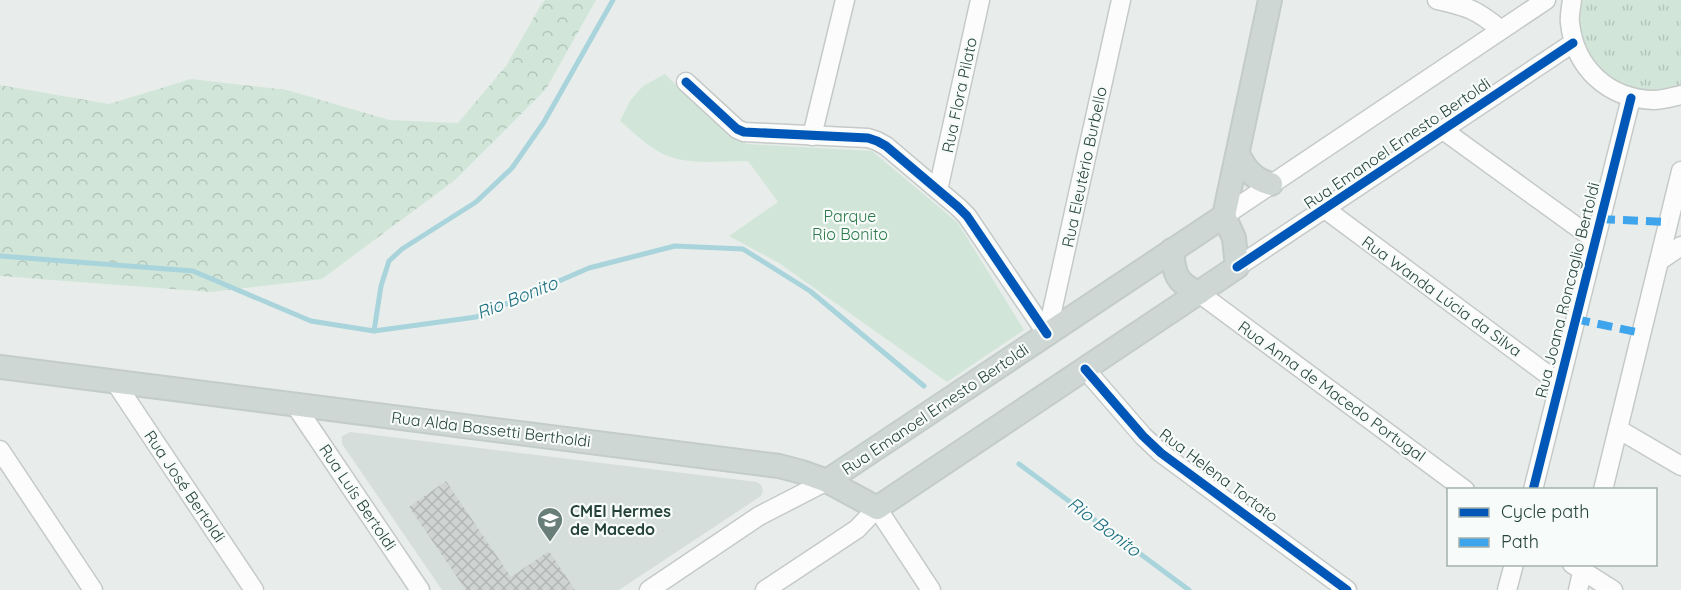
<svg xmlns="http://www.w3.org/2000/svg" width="1681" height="590" font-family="Quicksand,sans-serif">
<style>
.built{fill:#d6dedb}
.grass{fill:url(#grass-tufts)}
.forest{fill:url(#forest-crowns)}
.park{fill:#d1e6d8}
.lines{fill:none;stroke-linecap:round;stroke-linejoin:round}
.stream{stroke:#a9d4db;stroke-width:5}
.building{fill:url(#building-cross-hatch)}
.minor-casing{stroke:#c5cac8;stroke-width:21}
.major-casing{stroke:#c3ccc9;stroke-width:26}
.minor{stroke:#fcfcfc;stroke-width:18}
.major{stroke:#cfd7d5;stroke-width:22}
.quiet{stroke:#3ea4ec;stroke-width:8;stroke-dasharray:15 8;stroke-linecap:butt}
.cycleway-casing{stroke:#f7fbf9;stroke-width:13}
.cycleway{stroke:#0057b8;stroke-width:9}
.labels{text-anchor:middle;stroke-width:4.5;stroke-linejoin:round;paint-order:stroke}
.street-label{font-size:16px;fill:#24423a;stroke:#f7fbf9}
.park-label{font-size:16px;fill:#2d7a4b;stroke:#f7fbf9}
.poi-label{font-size:16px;font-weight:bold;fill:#24423a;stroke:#f7fbf9;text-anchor:start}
.water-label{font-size:18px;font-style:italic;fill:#1c6f80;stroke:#f7fbf9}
</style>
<defs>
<pattern id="grass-tufts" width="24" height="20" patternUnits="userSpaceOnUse" patternTransform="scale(1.5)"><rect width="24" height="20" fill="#d1e6d8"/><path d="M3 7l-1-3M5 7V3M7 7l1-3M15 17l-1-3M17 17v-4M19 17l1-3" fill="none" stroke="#b3c6ba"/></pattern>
<pattern id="forest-crowns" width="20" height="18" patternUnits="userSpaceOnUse" patternTransform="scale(1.5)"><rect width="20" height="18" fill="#d1e6d8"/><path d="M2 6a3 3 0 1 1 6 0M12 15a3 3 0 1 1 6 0" fill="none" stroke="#b3c6ba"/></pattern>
<pattern id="building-cross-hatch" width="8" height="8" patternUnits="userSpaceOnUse" patternTransform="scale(1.5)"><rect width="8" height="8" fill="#cfd4d2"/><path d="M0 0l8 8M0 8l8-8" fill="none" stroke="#b2b7b5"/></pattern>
</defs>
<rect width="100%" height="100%" fill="#e8edeb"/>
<path class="built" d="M 350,432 L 757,482 L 761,485 L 763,491 L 761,496 L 619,590 L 442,590 L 342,444 L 342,436 Z"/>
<path class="grass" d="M 1583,0 L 1681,0 L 1681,85 C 1628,108 1565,57 1583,0 Z"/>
<path class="forest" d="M 545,0 L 596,0 L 546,89 L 455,180 L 322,279 L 211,292 L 0,276 L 0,85 L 109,104 L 191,79 L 287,90 L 389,120 L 458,123 L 506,66 L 541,5 Z"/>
<path class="park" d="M 665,74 C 685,93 723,136 747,144 L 872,151 L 958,223 L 1024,330 L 947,382 L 779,263 L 729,236 L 778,202 L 748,161 C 718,161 682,167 656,150 C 643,142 632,131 620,121 L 630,101 L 643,86 Z"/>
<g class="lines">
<g class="stream">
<path d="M 0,256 L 193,271 L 311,321 L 374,331 L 476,317 L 589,268 L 675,246 L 743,249 L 810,291 L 924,386"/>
<path d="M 374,331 L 381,286 L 389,261 L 402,249 L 476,202 L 512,168 L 544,122 L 613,0"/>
<path d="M 1019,464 L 1189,590"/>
</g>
</g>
<path class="building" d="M 446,481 L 511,577 L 549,551 L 575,590 L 466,590 L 409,507 Z"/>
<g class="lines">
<g class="minor-casing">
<g id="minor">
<path d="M 1437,0 C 1468,7 1476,9 1501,30"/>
<path d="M 1572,0 C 1571,8 1569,16 1570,23 C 1575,68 1608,99 1654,100 C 1662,100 1672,97 1681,95"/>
<path d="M 686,82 L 737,129 L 744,132 L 868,138 L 877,141 L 886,146 L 958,207 L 967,216 L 1047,334"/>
<path d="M 1443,130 L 1595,240"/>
<path d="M 812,136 L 845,0"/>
<path d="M 938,190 L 980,0"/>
<path d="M 1325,209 L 1559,383"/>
<path d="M 1224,216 L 1546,0"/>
<path d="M 1659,261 L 1681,246"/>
<path d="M 1237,267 L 1573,43"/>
<path d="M 1199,293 L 1465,490"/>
<path d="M 1047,334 L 1121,0"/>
<path d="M 1085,369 L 1143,436 L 1161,453 L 1347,590"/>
<path d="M 115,382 L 254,590"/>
<path d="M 295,405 L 420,590"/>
<path d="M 1618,429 L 1681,466"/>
<path d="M 0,450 L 93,590"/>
<path d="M 1533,490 L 1631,98"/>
<path d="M 1603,490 L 1681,171"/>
<path d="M 1572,564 L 1613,590"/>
<path d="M 649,590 L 759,516 L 827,481"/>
<path d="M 765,590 L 857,529 L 877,508 L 931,590"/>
<path d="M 1507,590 L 1514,564"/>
<path d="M 1578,590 L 1584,564"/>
</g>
</g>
<g class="major-casing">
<g id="major">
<path d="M 1238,154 C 1246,170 1253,179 1271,184"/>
<path d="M 1224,216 L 1270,0"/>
<path d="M 1172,250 C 1174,274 1176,283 1199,293"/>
<path d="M 0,367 L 779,466 L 802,472 L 827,481 L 877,508 L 1237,267 L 1234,238 L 1224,216"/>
<path d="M 827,481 L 1224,216"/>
</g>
</g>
<use href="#minor" class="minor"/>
<use href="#major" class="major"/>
<g class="quiet">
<path d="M 1600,219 L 1669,222"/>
<path d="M 1575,319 L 1641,333"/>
</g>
<g class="cycleway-casing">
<g id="cycleway">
<path d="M 686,82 L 737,129 L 744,132 L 868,138 L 877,141 L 886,146 L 958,207 L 967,216 L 1047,334"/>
<path d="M 1237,267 L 1573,43"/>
<path d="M 1085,369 L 1143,436 L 1161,453 L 1347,590"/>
<path d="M 1533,490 L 1631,98"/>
</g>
</g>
<use href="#cycleway" class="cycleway"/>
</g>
<defs>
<g id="school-pin" transform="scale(1.35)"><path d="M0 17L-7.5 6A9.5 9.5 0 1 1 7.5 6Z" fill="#697e78" stroke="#f7fbf9"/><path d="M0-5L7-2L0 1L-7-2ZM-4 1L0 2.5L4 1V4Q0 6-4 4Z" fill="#fff"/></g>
</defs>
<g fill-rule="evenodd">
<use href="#school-pin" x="550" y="520"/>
</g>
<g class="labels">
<g class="street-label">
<text transform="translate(959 95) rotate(-78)" y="6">Rua Flora Pilato</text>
<text transform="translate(1397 143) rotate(-34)" y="6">Rua Emanoel Ernesto Bertoldi</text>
<text transform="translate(1084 167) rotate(-78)" y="6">Rua Eleutério Burbello</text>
<text transform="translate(1567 290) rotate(-76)" y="6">Rua Joana Roncaglio Bertoldi</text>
<text transform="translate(1442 296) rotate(36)" y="6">Rua Wanda Lúcia da Silva</text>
<text transform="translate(1332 391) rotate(36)" y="6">Rua Anna de Macedo Portugal</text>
<text transform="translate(935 409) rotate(-34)" y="6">Rua Emanoel Ernesto Bertoldi</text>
<text transform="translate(491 429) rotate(7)" y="6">Rua Alda Bassetti Bertholdi</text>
<text transform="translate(1219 475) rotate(37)" y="6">Rua Helena Tortato</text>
<text transform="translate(185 486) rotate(56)" y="6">Rua José Bertoldi</text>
<text transform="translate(358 497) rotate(56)" y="6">Rua Luís Bertoldi</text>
</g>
<g class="park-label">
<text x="850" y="222">Parque<tspan x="850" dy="18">Rio Bonito</tspan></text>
</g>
<g class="poi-label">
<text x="570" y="517">CMEI Hermes<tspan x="570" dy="18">de Macedo</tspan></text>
</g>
<g class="water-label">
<text transform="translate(517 298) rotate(-22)" y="6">Rio Bonito</text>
<text transform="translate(1104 527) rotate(37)" y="6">Rio Bonito</text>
</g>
</g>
<rect x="1447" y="488" width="210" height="78" fill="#f7fbf9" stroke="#a3b1ad" stroke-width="1.5"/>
<rect x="1459" y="508" width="30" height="9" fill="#0057b8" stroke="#a3b1ad" stroke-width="1.5"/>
<text x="1501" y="518" font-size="18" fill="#24423a">Cycle path</text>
<rect x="1459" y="538" width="30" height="9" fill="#3ea4ec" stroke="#a3b1ad" stroke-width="1.5"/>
<text x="1501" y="548" font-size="18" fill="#24423a">Path</text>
</svg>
